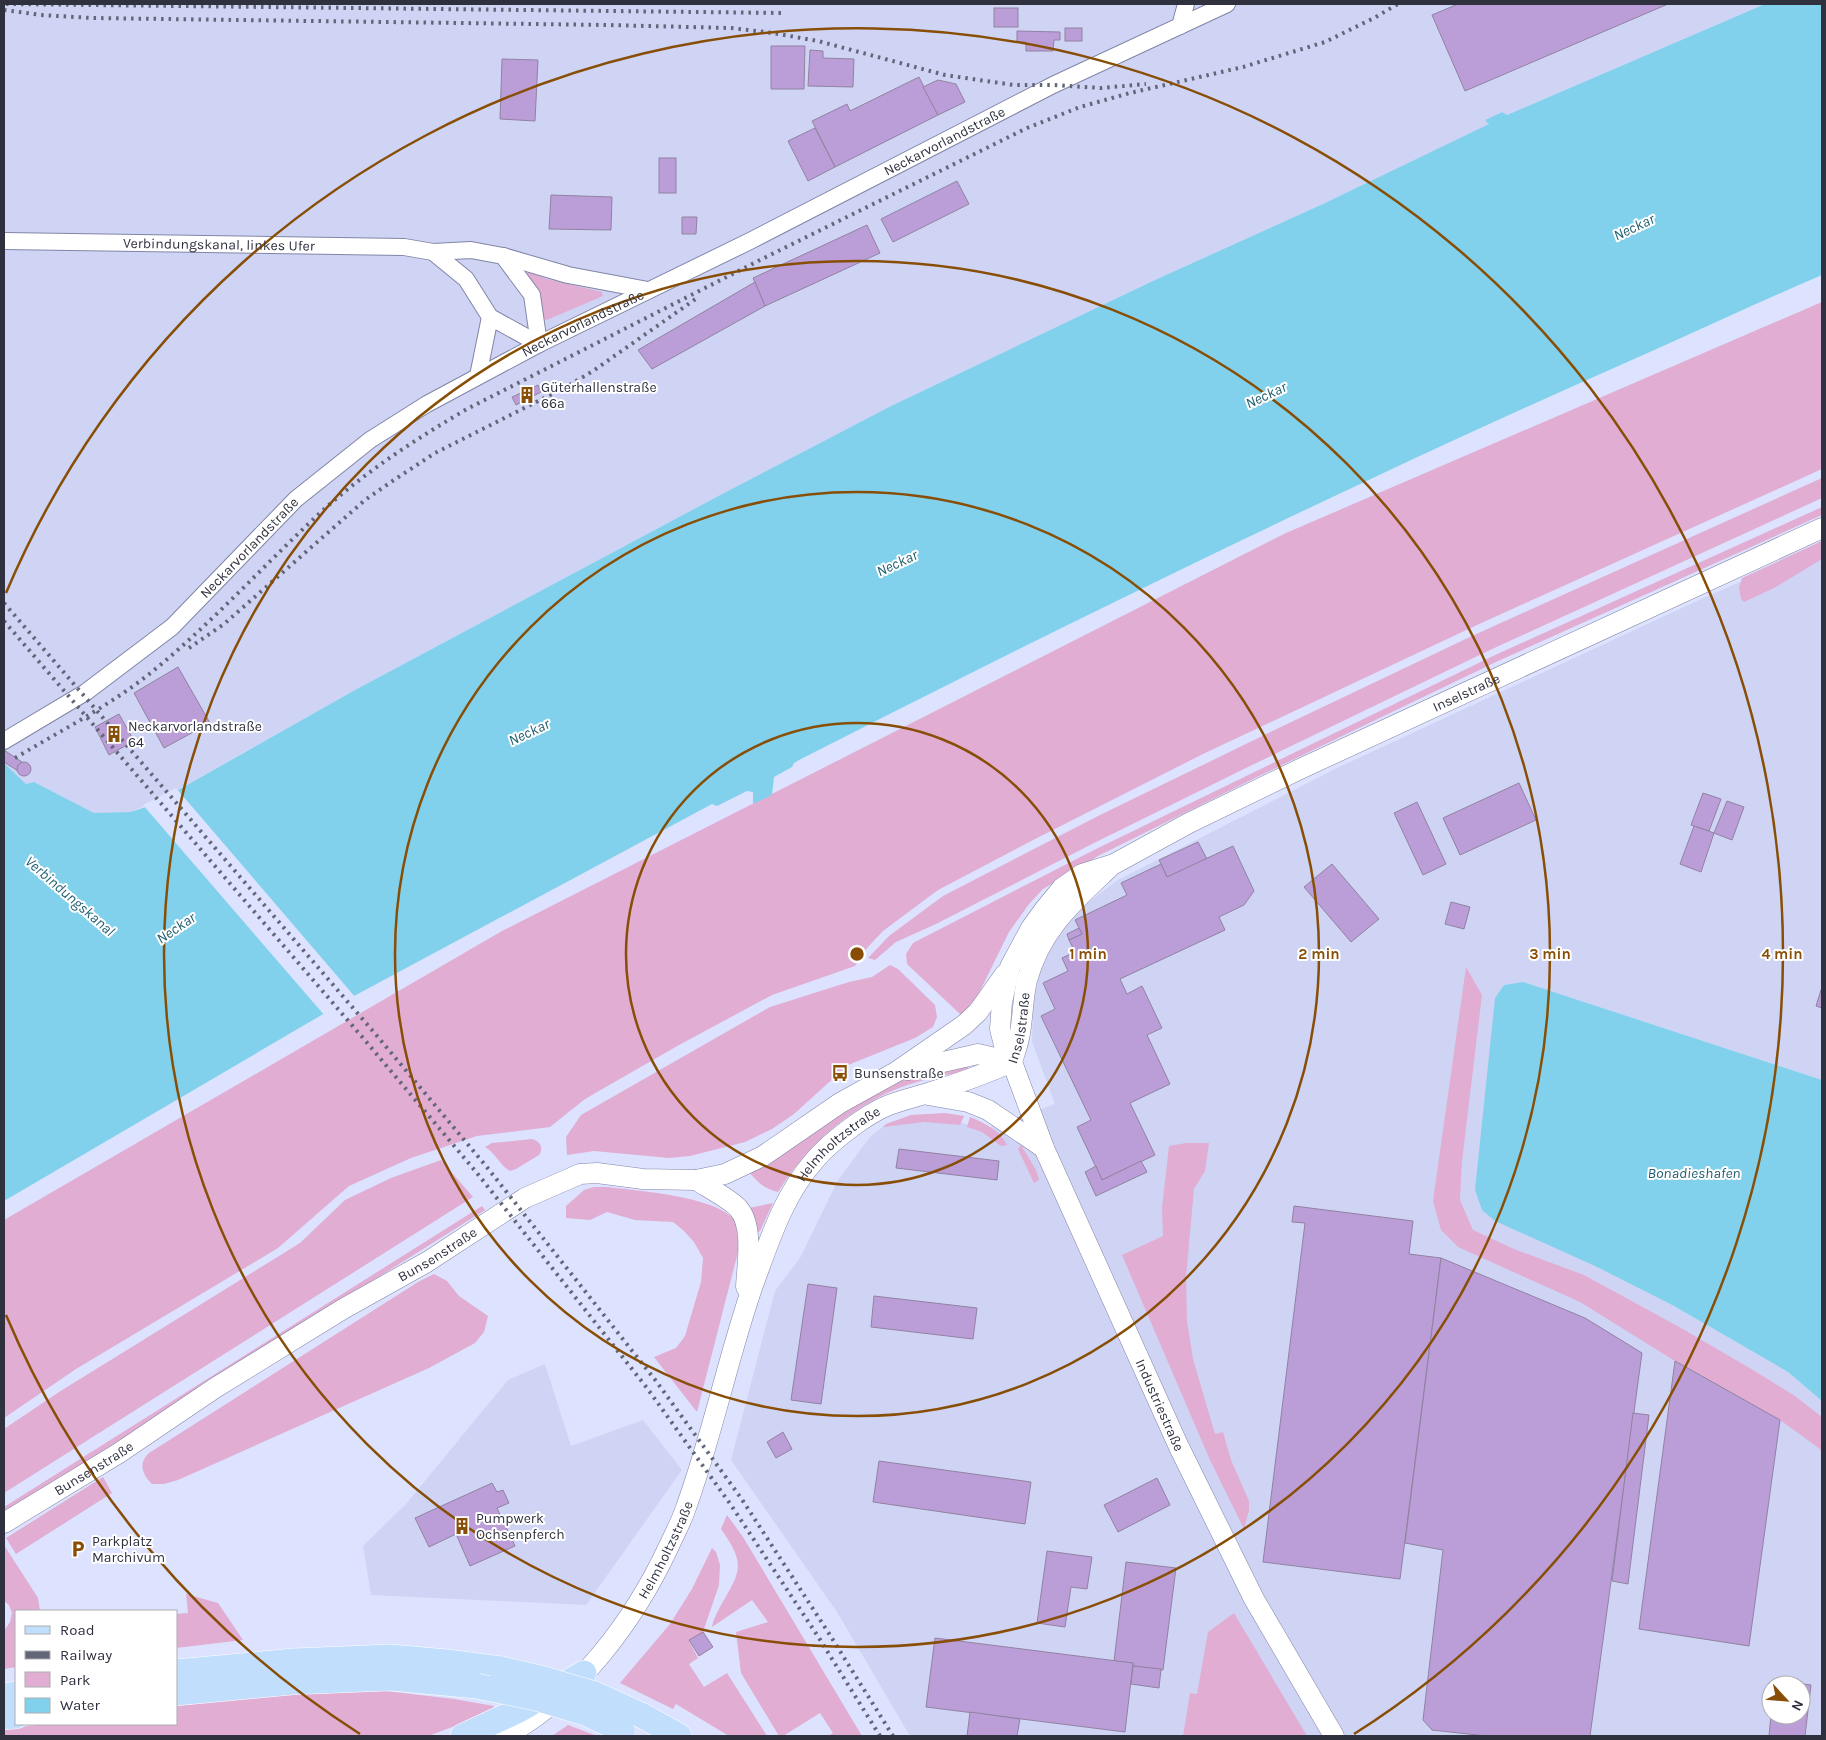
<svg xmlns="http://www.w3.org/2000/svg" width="1826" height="1740" font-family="Karla,sans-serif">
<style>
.built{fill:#cfd4f5;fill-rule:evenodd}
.green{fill:#e1add3}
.water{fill:#82d1ec}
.pier{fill:#dde2fe}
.building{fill:#bb9ed7;stroke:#9182a1}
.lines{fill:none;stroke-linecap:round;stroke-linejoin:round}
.minor-casing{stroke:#8185a6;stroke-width:18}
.tertiary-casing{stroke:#8185a6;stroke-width:21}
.primary-casing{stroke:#fff;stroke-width:26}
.minor{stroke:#fff;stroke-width:16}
.tertiary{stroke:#fff;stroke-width:20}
.primary{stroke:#c1dffd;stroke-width:25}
.rail{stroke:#636678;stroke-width:4;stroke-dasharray:2.5 5;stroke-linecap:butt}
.primary-bridge-casing{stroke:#fff;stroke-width:26;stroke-linecap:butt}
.primary-bridge{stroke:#c1dffd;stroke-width:25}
.ring{fill:none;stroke:#884e06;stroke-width:2.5}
.labels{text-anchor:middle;stroke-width:4;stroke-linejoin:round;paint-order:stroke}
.street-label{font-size:14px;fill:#2f313f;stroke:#fff}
.poi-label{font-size:14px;fill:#2f313f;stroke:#fff;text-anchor:start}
.water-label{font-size:15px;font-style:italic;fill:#216073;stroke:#fff}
.centre{fill:#884e06;stroke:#fff;stroke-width:2.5}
.ring-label{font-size:15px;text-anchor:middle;font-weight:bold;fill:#884e06;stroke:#fff;stroke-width:4;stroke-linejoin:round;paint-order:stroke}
</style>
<rect width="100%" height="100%" fill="#dde2fe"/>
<g class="built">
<path d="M 4,4 L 1765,4 L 1507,115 L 1501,112 L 1485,120 L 1490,124 L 1325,203 L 1155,280 L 891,406 L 724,493 L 355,690 L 161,799 L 130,812 L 108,814 L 94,813 L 34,782 L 26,784 L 4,763 Z"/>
<path d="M 1822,546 L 1822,1080 L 1523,982 L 1504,985 L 1595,1266 L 1674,1306 L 1788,1372 L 1822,1401 L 1822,1736 L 910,1736 L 837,1612 L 731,1460 L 775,1291 L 800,1258 L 838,1180 L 870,1137 L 885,1125 L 952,1119 L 982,1130 L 1055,1104 L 1032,1042 L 1033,1007 L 1040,969 L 1054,941 L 1075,913 L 1116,881 L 1337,768 L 1699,600 ZM 1771,1685 L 1801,1685 L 1801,1715 L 1771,1715 Z"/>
<path d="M 545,1364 L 571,1446 L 643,1420 L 682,1470 L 586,1605 L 371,1595 L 363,1546 L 406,1504 L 508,1380 Z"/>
</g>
<g class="green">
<path d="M 529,272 L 547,279 L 602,292 L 603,296 L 547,320 L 544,319 L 540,297 L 527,274 Z"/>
<path d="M 1822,302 L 1822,469 L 1477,625 L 1203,754 L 1037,838 L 938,890 L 883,931 L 867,948 L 855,966 L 772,995 L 679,1045 L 585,1099 L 550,1127 L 477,1136 L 411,1158 L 349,1186 L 278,1248 L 76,1369 L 4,1418 L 4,1220 L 502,931 L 1286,533 Z"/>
<path d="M 1822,478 L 1822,498 L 1490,650 L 1248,767 L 1092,844 L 936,924 L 896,942 L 875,960 L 868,958 L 889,936 L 943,896 L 1100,815 L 1285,725 L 1472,636 Z"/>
<path d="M 1822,507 L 1822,515 L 1496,662 L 1253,779 L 1098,856 L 1043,889 L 1029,904 L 1009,932 L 977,997 L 961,1015 L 907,964 L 906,954 L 913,943 L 1094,850 L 1493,656 Z"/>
<path d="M 1822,541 L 1822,559 L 1776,587 L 1744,602 L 1741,599 L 1739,588 L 1742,578 Z"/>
<path d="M 890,965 L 898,969 L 935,1005 L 937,1017 L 933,1027 L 915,1038 L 848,1065 L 794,1114 L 772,1129 L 745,1142 L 690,1156 L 669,1158 L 594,1151 L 567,1155 L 566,1137 L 581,1115 L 770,1007 L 849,982 L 872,977 Z"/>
<path d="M 1466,967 L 1482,995 L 1462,1161 L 1460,1200 L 1473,1230 L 1514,1249 L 1584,1275 L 1681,1328 L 1753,1370 L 1795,1396 L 1822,1417 L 1822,1453 L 1820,1449 L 1780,1420 L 1675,1361 L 1580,1302 L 1458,1247 L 1441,1230 L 1433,1201 Z"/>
<path d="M 967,1064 L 969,1070 C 944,1076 918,1080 894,1090 C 846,1111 806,1147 778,1192 C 765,1189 758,1183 750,1173 L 893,1081 Z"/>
<path d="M 945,1113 L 964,1116 L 960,1125 L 924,1122 L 883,1127 L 886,1124 L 911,1115 Z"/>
<path d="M 970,1117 C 985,1123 1000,1131 1007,1145 L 1001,1146 L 982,1132 L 967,1127 Z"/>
<path d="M 532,1139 C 540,1141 544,1148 539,1155 L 516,1169 L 510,1171 C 499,1165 496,1153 485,1147 L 492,1143 Z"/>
<path d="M 1186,1143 L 1209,1143 L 1205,1171 L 1194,1189 L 1186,1277 L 1187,1321 L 1193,1359 L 1215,1434 L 1223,1432 L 1231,1460 L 1249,1501 L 1249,1510 L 1244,1529 L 1210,1460 L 1122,1255 L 1163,1236 L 1162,1208 L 1169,1146 Z"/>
<path d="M 1021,1145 L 1036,1170 L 1039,1180 L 1034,1183 L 1018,1149 Z"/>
<path d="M 441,1160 L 473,1197 L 4,1493 L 4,1429 L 59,1392 L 300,1243 L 345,1200 L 391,1178 Z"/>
<path d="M 594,1187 L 608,1187 C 639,1191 712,1196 734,1219 C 743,1229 740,1244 737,1256 L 697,1412 L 654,1357 L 676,1348 L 685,1336 L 701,1282 L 703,1258 L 694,1242 L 684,1231 L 673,1222 L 635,1220 L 607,1212 L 590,1220 L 566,1218 L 566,1206 L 584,1190 Z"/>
<path d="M 773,1203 L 761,1229 L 759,1232 L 756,1232 L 749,1208 Z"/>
<path d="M 482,1206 L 485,1210 L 4,1513 L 4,1507 Z"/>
<path d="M 434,1274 L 447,1281 L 459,1296 L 488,1316 L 484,1332 L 475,1343 L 429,1368 L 178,1480 L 164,1484 L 152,1484 C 142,1474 138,1463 149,1453 L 418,1282 Z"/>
<path d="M 103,1477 L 112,1493 L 16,1554 L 6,1538 Z"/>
<path d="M 727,1515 L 743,1537 L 862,1736 L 828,1736 L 833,1733 L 820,1713 L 783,1736 L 779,1736 L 741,1673 L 736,1632 L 768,1622 L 752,1600 L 712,1627 C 713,1620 716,1615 719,1609 C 739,1572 748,1567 721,1529 Z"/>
<path d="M 4,1545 L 38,1598 L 40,1611 L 16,1611 L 16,1667 L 4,1669 L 4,1631 L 10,1622 L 12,1613 L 9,1605 L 4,1601 Z"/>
<path d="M 712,1548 L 716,1552 L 720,1565 L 719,1585 L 703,1632 L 689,1641 L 698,1658 L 689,1664 L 704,1687 L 727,1673 L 767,1736 L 729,1736 L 676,1704 L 673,1709 L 620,1683 L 670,1624 L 692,1589 Z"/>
<path d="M 186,1594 L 218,1603 L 243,1640 L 176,1648 L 176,1614 L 188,1613 Z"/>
<path d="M 1234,1613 L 1307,1736 L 1183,1736 L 1190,1693 L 1197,1694 L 1208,1632 Z"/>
<path d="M 314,1691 L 386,1691 L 454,1699 L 494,1706 L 493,1712 L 428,1736 L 4,1736 L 4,1729 L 46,1724 L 176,1724 L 176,1706 Z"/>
<path d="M 568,1725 L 597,1736 L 552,1736 Z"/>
</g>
<g class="water">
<path d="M 1765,4 L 1822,4 L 1822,275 C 1768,298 1715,323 1661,347 C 1370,475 1083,615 799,760 L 794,763 L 792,767 L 774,777 L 772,795 L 753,804 L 753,792 L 747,791 L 717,806 L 712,804 L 354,996 L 4,1201 L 4,763 L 26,784 L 34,782 L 94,813 L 130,812 L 143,808 L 178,790 L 355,690 L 724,493 L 891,406 L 1155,280 L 1325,203 L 1489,124 L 1485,120 L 1502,112 L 1507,115 Z"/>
<path d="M 1523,982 L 1822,1080 L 1822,1401 L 1788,1372 L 1674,1306 L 1595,1266 L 1495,1221 L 1482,1210 L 1475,1190 L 1495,998 L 1504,985 Z"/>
</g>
<path class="pier" d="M 176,788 L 356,998 L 325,1016 L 143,805 Z"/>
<g class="building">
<path d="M 1458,4 L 1668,4 L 1465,91 L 1432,15 Z"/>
<rect x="994" y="8" width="24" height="19"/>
<rect x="1065" y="28" width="17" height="13"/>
<path d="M 1017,31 L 1060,32 L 1060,40 L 1054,40 L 1053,51 L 1026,51 L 1026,42 L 1017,42 Z"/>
<path d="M 771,46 L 805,46 L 804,89 L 771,89 Z"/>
<path d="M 810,50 L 823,51 L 823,58 L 854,59 L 853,87 L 808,86 Z"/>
<path d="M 502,59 L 538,60 L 535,121 L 500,119 Z"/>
<path d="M 919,77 L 938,115 L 835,167 L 812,121 L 847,104 L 850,111 Z"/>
<path d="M 938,80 L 956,84 L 965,102 L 938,115 L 923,87 Z"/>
<path d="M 815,128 L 835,167 L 808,181 L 788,141 Z"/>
<rect x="659" y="158" width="17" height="35"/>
<path d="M 957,181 L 969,204 L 893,242 L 881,219 Z"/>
<path d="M 551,195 L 612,197 L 611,230 L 549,229 Z"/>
<path d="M 682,217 L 697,217 L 696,234 L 682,234 Z"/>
<path d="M 867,225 L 880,253 L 765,306 L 753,278 Z"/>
<path d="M 755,282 L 765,306 L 652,369 L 638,350 Z"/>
<path d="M 538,385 L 541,392 L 516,405 L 512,397 Z"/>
<path d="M 178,667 L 210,723 L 164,748 L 134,693 Z"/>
<path d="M 119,714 L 134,741 L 109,755 L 95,727 Z"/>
<path d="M 4,750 L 22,762 L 18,765 L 18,771 L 4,762 Z"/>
<circle cx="24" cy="769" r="7"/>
<path d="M 1519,783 L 1536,820 L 1460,855 L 1443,818 Z"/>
<path d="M 1703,793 L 1721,799 L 1709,831 L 1691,825 Z"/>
<path d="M 1727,801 L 1744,807 L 1732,840 L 1714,833 Z"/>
<path d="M 1417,802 L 1446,864 L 1423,875 L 1394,813 Z"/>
<path d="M 1694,826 L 1714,833 L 1701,872 L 1680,864 Z"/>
<path d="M 1198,842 L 1207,859 L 1167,877 L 1159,860 Z"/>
<path d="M 1233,846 L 1254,891 L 1244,905 L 1219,917 L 1225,930 L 1120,979 L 1127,994 L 1142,986 L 1162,1028 L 1147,1035 L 1170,1084 L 1130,1103 L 1155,1155 L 1102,1180 L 1077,1127 L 1091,1120 L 1041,1016 L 1055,1009 L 1043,983 L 1068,971 L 1062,958 L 1075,952 L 1069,940 L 1082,934 L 1075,920 L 1127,895 L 1121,883 L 1161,864 L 1167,877 Z"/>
<path d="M 1332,864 L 1379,919 L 1351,942 L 1304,887 Z"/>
<path d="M 1451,902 L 1470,907 L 1464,929 L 1445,924 Z"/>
<path d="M 1079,928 L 1082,934 L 1069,940 L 1067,934 Z"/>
<path d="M 1822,987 L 1822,1008 L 1816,1006 Z"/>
<path d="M 899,1149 L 999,1161 L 997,1180 L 896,1168 Z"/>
<path d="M 1141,1161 L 1147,1172 L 1096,1196 L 1085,1172 L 1096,1166 L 1102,1180 Z"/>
<path d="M 1294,1206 L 1413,1221 L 1409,1254 L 1441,1258 L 1400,1579 L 1263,1562 L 1305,1223 L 1292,1222 Z"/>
<path d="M 1441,1258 L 1585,1318 L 1642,1353 L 1590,1736 L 1486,1736 L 1432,1730 L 1423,1720 L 1443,1550 L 1405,1543 Z"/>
<path d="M 808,1284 L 837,1288 L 821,1404 L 791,1400 Z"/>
<path d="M 874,1296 L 977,1308 L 973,1339 L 871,1327 Z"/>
<path d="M 1675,1361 L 1780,1420 L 1749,1646 L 1639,1629 Z"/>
<path d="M 1633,1413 L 1649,1415 L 1628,1584 L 1612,1581 Z"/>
<path d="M 783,1432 L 792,1449 L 776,1458 L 767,1442 Z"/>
<path d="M 879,1461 L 1031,1482 L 1025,1524 L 873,1502 Z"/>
<path d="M 1157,1478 L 1170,1505 L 1118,1532 L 1104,1505 Z"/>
<path d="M 492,1483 L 497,1492 L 503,1490 L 509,1503 L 497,1508 L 515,1546 L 470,1566 L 456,1534 L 429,1547 L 415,1518 Z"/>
<path d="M 1047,1551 L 1092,1557 L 1087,1589 L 1071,1587 L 1065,1627 L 1037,1623 Z"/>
<path d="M 1126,1562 L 1176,1568 L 1163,1670 L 1133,1666 L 1133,1663 L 1114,1661 Z"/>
<path d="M 703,1632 L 713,1647 L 699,1656 L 689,1640 Z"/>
<path d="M 935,1638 L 1133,1663 L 1125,1732 L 926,1707 Z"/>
<path d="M 1133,1666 L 1161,1669 L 1159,1688 L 1131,1684 Z"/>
<path d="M 1776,1680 L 1811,1685 L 1805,1736 L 1769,1736 L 1771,1715 L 1801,1715 L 1801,1685 L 1775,1685 Z"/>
<path d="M 970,1712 L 1020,1719 L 1017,1736 L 967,1736 Z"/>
</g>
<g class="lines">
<g class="minor-casing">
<g id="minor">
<path d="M 1180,26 L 1186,4"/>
<path id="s1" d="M 4,241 L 404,247 L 433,252 L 471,250 L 503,256 L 568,275 L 648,290"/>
<path d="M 433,252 L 466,279 L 490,317 L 539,344"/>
<path d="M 503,256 L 532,295 L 539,344"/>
<path d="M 478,376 L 490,317"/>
<path id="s2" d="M 4,741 L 86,692 L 172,627 L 296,499 L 370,440 L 427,404 L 539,344 L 750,241 L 1053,85 L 1227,4"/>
</g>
</g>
<g class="tertiary-casing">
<g id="tertiary">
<path id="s3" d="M 1012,1062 C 1015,1052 1019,1042 1020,1033 C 1023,1015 1023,997 1027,980 C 1041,929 1073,902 1109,868"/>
<path d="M 908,1070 L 978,1054 L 1012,1062"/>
<path d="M 928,1095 L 968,1102 L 988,1110 L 1044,1148"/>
<path d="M 696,1180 C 707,1187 730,1199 738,1208 C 754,1225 747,1265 746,1287"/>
<path id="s4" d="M 4,1523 L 119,1453 L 215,1388 L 343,1309 L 427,1262 L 525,1198 L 580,1174 L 597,1173 L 643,1179 L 696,1180 L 725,1174 L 763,1156 L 840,1103 L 896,1072 L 964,1025 L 978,1012 L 1005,974"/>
<path id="s5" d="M 505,1736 C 579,1695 634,1621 669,1546 C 674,1535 680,1524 684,1513 C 712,1438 727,1360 753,1285 C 769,1242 783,1196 814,1161 C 830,1142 866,1114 889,1105 C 902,1100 915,1097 928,1093 C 957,1084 985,1074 1012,1062"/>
<path id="s6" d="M 1334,1736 L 1254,1599 L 1179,1447 L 1044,1148 L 1012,1062 L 1004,1045 L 1000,1029 L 1002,1002 L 1010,967 L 1031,928 L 1044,910 L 1062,888 L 1082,874 L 1114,864 L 1189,823 L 1300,769 L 1822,528"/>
</g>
</g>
<g class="primary-casing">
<g id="primary">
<path d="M 176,1672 L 294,1661 L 390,1657 L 447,1662 L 501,1669"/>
<path d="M 176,1693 L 292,1682 L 391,1678 L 477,1686"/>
<path d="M 4,1696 L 16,1694"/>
<path d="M 641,1715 L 679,1736"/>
<path d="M 4,1717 L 16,1716"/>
<path d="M 463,1736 L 519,1710 L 584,1673"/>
</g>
</g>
<use href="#minor" class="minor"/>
<use href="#tertiary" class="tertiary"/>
<use href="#primary" class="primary"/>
<g class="rail">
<path d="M 6,4 L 783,13"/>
<path d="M 4,10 L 41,15 L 92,18 L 607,25 L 731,28 L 773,33 L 818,41 L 945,75 L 979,80 L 1014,85 L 1053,85 L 1101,88 L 1146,84"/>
<path d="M 4,603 L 372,1030 L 486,1166 L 656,1381 L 741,1498 L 828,1632 L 893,1736"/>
<path d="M 4,621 L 363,1038 L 477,1173 L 647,1388 L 731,1505 L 819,1638 L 880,1736"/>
<path d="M 189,648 L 224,624 L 365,500 L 394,480 L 435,453 L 566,387 L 593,371 L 697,298"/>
<path d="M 15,758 C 62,730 111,705 153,671 C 213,622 265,564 321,512 C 365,472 416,439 467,409 L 764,258 L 1027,128 L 1080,107 L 1130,93 L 1243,67 L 1325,42 L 1374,18 L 1398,4"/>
</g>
<g class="primary-bridge-casing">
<g id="primary-bridge">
<path d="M 501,1669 L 544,1679 L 595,1694 L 641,1715"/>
<path d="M 477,1686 L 536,1698 L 585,1713 L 622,1730"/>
</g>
</g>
<use href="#primary-bridge" class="primary-bridge"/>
</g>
<g class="ring">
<circle cx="857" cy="954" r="231"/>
<circle cx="857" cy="954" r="462"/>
<circle cx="857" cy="954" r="693"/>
<path d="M360 1734A925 925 0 0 1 6 1315M6 593A925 925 0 1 1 1354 1734"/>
</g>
<defs>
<g id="building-bare" transform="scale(1.35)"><path d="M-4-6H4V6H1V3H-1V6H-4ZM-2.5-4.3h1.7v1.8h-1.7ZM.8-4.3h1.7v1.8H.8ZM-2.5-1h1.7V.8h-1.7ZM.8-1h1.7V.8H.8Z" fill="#884e06" stroke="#fff" stroke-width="2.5" paint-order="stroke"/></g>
<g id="bus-bare" transform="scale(1.35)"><path d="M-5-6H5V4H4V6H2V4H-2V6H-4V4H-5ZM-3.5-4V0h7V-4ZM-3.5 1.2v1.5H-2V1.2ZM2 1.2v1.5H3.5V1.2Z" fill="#884e06" stroke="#fff" stroke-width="2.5" paint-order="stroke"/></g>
<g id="parking-bare" transform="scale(1.35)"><path d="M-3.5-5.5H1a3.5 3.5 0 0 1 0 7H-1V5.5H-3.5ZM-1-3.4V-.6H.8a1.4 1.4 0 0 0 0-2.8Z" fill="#884e06" stroke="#fff" stroke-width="2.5" paint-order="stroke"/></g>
</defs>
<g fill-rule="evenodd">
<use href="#building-bare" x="527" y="395"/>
<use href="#building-bare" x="114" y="734"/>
<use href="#bus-bare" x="840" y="1073"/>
<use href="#building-bare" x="462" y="1526"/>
<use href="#parking-bare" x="78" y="1549"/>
</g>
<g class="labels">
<g class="street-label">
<text dy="5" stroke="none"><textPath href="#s2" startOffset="1124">Neckarvorlandstraße</textPath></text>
<text dy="5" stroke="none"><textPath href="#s1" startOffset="215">Verbindungskanal, linkes Ufer</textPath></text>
<text dy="5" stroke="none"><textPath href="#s2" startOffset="719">Neckarvorlandstraße</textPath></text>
<text dy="5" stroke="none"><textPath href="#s2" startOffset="314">Neckarvorlandstraße</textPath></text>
<text dy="5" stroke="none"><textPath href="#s6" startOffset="1391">Inselstraße</textPath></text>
<text dy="5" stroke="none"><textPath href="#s3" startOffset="35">Inselstraße</textPath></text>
<text dy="5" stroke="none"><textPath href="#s5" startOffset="698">Helmholtzstraße</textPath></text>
<text dy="5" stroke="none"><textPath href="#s4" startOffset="510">Bunsenstraße</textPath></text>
<text transform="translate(1160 1405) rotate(66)" y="5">Industriestraße</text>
<text dy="5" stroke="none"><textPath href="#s4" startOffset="105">Bunsenstraße</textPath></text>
<text dy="5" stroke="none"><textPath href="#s5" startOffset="250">Helmholtzstraße</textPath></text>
</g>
<g class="poi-label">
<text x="541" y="392">Güterhallenstraße<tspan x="541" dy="16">66a</tspan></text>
<text x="128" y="731">Neckarvorlandstraße<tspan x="128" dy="16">64</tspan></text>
<text x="854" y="1078">Bunsenstraße</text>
<text x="476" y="1523">Pumpwerk<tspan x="476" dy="16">Ochsenpferch</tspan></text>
<text x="92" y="1546">Parkplatz<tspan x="92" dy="16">Marchivum</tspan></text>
</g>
<g class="water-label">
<text transform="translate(1634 227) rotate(-25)" y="5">Neckar</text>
<text transform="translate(1266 395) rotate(-25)" y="5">Neckar</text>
<text transform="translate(897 563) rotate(-25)" y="5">Neckar</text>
<text transform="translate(529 732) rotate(-25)" y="5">Neckar</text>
<text transform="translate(70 896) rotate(41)" y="5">Verbindungskanal</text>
<text transform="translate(176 928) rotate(-34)" y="5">Neckar</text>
<text x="1694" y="1178">Bonadieshafen</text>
</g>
</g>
<circle cx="857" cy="954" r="8" class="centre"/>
<g class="ring-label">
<text x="1088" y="959">1 min</text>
<text x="1319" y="959">2 min</text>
<text x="1550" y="959">3 min</text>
<text x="1782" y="959">4 min</text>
</g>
<rect width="1826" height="1740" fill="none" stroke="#2f313f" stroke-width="10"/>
<rect x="15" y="1610" width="162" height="115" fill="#ffffff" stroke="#acadb2"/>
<rect x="25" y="1626" width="25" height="8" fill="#c1dffd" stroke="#acadb2"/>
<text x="60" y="1635" font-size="15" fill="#2f313f">Road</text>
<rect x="25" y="1651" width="25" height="8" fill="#636678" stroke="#acadb2"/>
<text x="60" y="1660" font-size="15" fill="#2f313f">Railway</text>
<rect x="25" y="1672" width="25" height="15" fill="#e1add3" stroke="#acadb2"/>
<text x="60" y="1685" font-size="15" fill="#2f313f">Park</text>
<rect x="25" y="1698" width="25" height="15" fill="#82d1ec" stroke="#acadb2"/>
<text x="60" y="1710" font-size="15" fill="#2f313f">Water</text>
<g transform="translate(1786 1700) rotate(116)"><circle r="24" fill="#ffffff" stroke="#acadb2"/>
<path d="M0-4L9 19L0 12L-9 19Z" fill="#884e06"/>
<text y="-8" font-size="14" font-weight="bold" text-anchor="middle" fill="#2f313f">N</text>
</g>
</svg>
